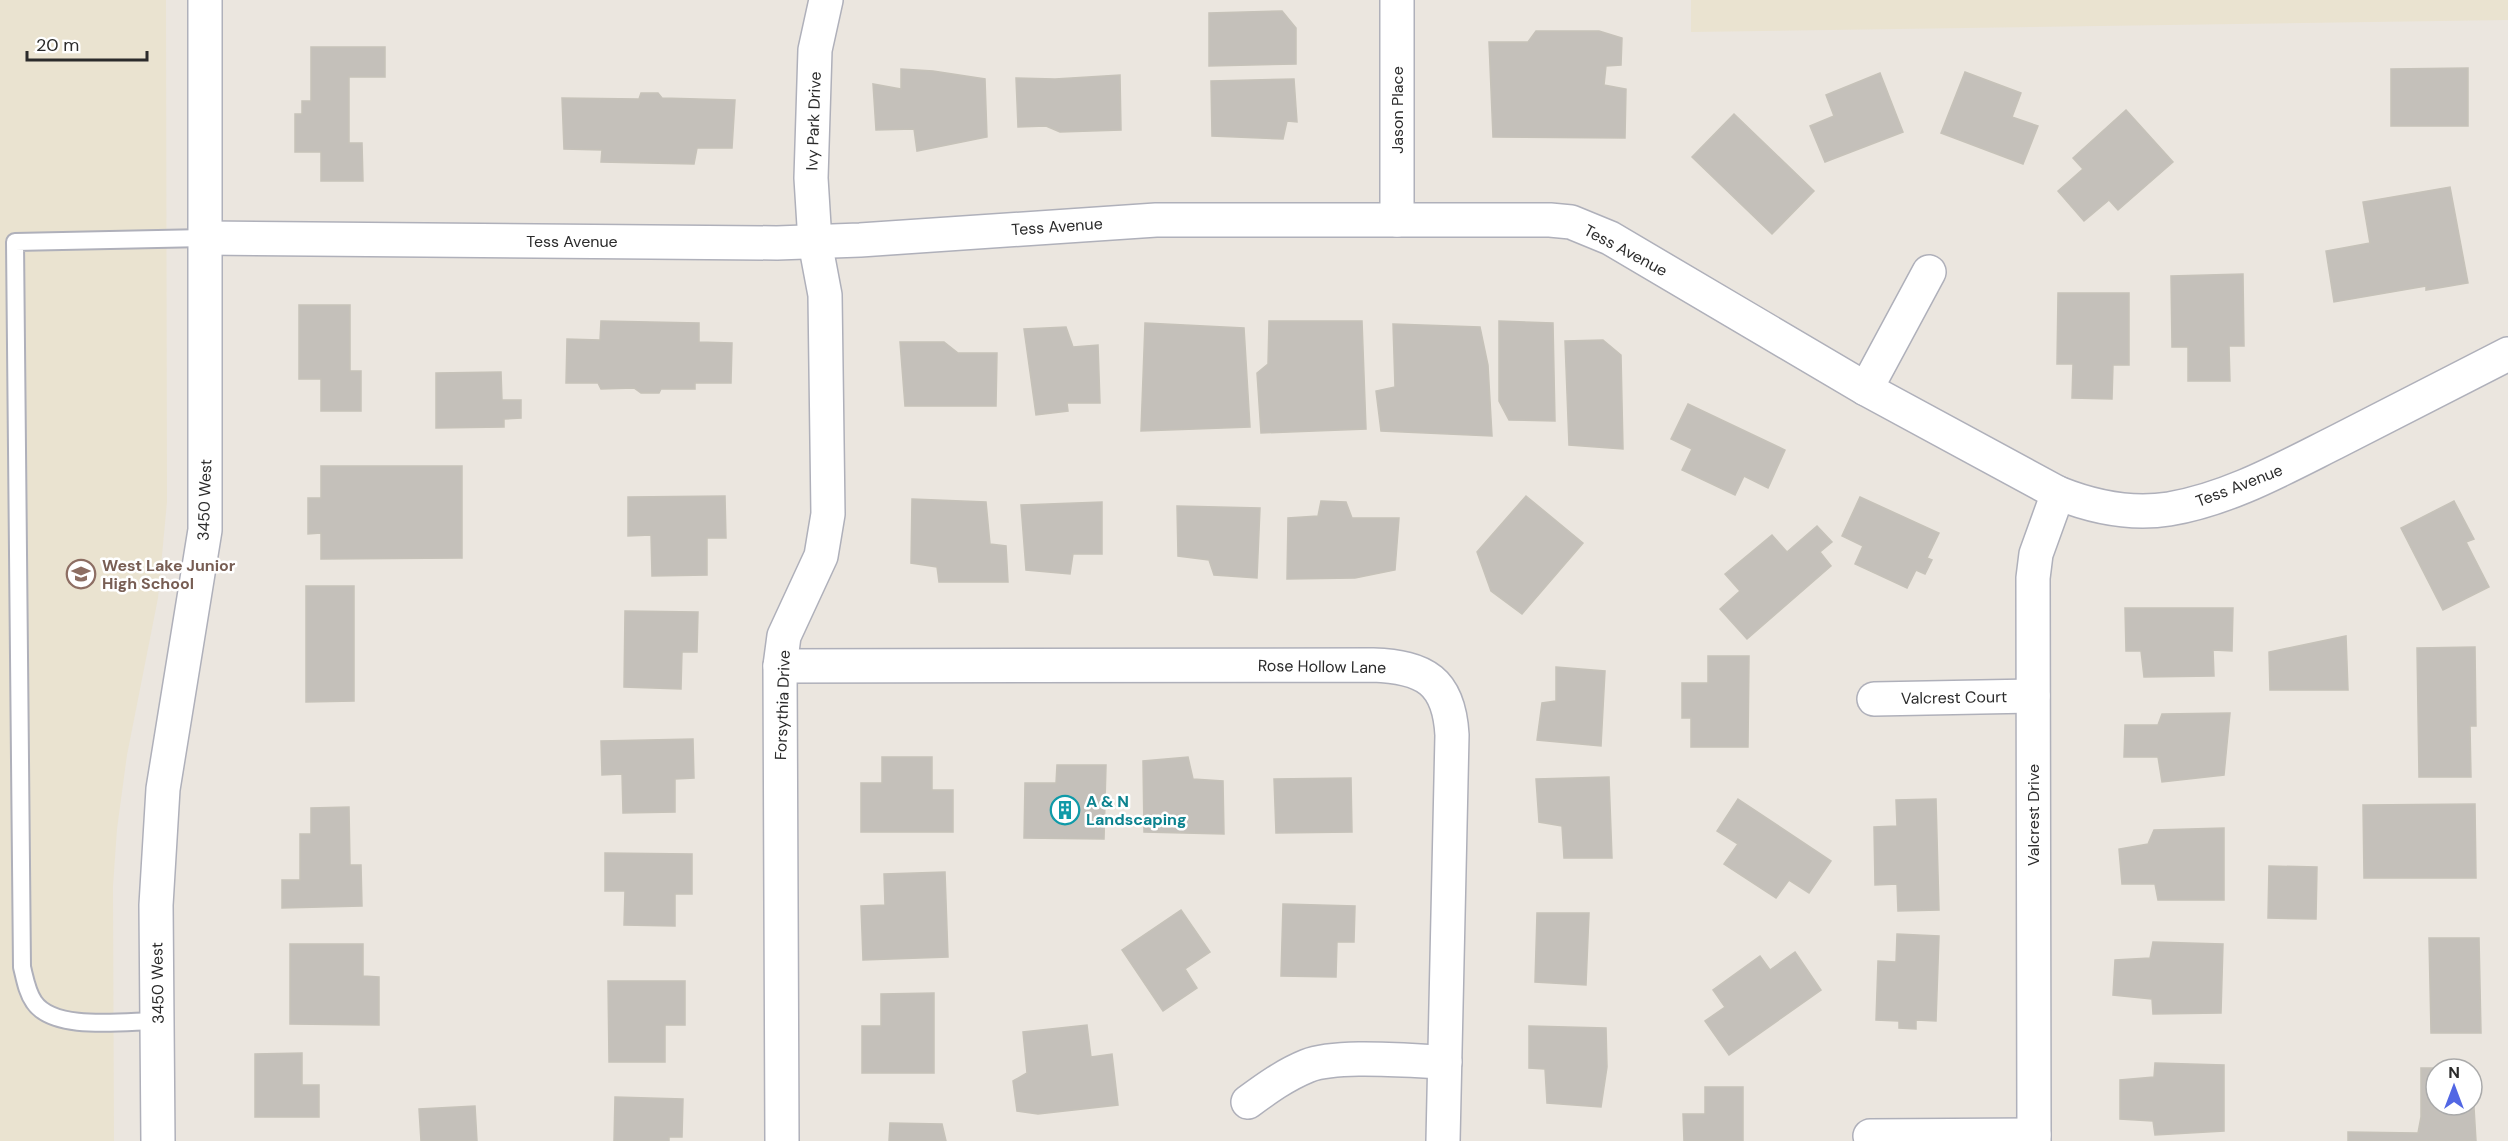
<svg xmlns="http://www.w3.org/2000/svg" width="2508" height="1141" font-family="'DM Sans',sans-serif">
<style>
.education{fill:#eae3d0}
.building{fill:#c4c0ba;stroke:#c6c2b9;stroke-width:1.5}
.lines{fill:none;stroke-linecap:round;stroke-linejoin:round}
.lane-casing{stroke:#afb0ba;stroke-width:20}
.street-casing{stroke:#afb0ba;stroke-width:36}
.lane{stroke:#fff;stroke-width:16}
.street{stroke:#fff;stroke-width:33}
.labels{text-anchor:middle;stroke-width:5;stroke-linejoin:round;paint-order:stroke}
.street-label{font-size:16px;fill:#2b2b2b;stroke:#fff}
.education-label{font-size:16px;font-weight:bold;fill:#785e54;stroke:#fff;text-anchor:start}
.culture-label{font-size:16px;font-weight:bold;fill:#0d838f;stroke:#fff;text-anchor:start}
</style>
<rect width="100%" height="100%" fill="#ebe6df"/>
<g class="education">
<path d="M 0,0 L 166,0 L 167,502 L 158,598 L 127,755 L 117,829 L 113,886 L 114,1141 L 0,1141 Z"/>
<path d="M 1691,0 L 2508,0 L 2508,20 L 1691,32 Z"/>
</g>
<g class="building">
<path d="M 1282,11 L 1296,28 L 1296,64 L 1209,66 L 1209,13 Z"/>
<path d="M 1536,31 L 1599,31 L 1622,38 L 1621,65 L 1606,66 L 1604,85 L 1626,89 L 1625,138 L 1493,137 L 1489,42 L 1528,42 Z"/>
<path d="M 311,47 L 385,47 L 385,77 L 349,77 L 349,143 L 362,143 L 363,181 L 321,181 L 321,152 L 295,152 L 295,114 L 302,114 L 302,101 L 311,101 Z"/>
<path d="M 2468,68 L 2468,126 L 2391,126 L 2391,69 Z"/>
<path d="M 901,69 L 933,71 L 985,79 L 987,137 L 917,151 L 914,129 L 876,130 L 873,84 L 901,89 Z"/>
<path d="M 1965,72 L 2021,93 L 2012,117 L 2038,126 L 2023,164 L 1941,133 Z"/>
<path d="M 1880,73 L 1903,132 L 1825,162 L 1810,126 L 1834,116 L 1826,95 Z"/>
<path d="M 1120,75 L 1121,130 L 1060,132 L 1046,126 L 1018,127 L 1016,78 L 1055,79 Z"/>
<path d="M 1294,79 L 1297,122 L 1287,121 L 1283,139 L 1212,136 L 1211,81 Z"/>
<path d="M 641,93 L 658,93 L 662,98 L 735,100 L 732,148 L 697,148 L 694,164 L 601,162 L 602,150 L 564,149 L 562,98 L 639,99 Z"/>
<path d="M 2126,110 L 2173,162 L 2118,210 L 2109,200 L 2084,221 L 2058,191 L 2083,169 L 2073,158 Z"/>
<path d="M 1734,114 L 1814,191 L 1772,234 L 1692,157 Z"/>
<path d="M 2450,187 L 2468,283 L 2426,290 L 2426,286 L 2334,302 L 2326,251 L 2370,243 L 2363,202 Z"/>
<path d="M 2243,274 L 2244,346 L 2229,346 L 2230,381 L 2188,381 L 2188,347 L 2172,347 L 2171,276 Z"/>
<path d="M 2058,293 L 2129,293 L 2129,365 L 2113,365 L 2112,399 L 2072,398 L 2073,364 L 2057,364 Z"/>
<path d="M 299,305 L 350,305 L 350,371 L 361,371 L 361,411 L 321,411 L 321,379 L 299,379 Z"/>
<path d="M 601,321 L 699,323 L 699,342 L 732,343 L 731,383 L 695,383 L 695,389 L 661,389 L 659,393 L 641,393 L 634,388 L 601,389 L 598,383 L 566,383 L 567,339 L 600,340 Z"/>
<path d="M 1269,321 L 1362,321 L 1366,429 L 1261,433 L 1257,373 L 1268,364 Z"/>
<path d="M 1499,321 L 1553,323 L 1555,421 L 1509,420 L 1499,401 Z"/>
<path d="M 1145,323 L 1244,328 L 1250,427 L 1141,431 Z"/>
<path d="M 1393,324 L 1480,327 L 1488,365 L 1492,436 L 1381,431 L 1376,391 L 1395,387 Z"/>
<path d="M 1066,327 L 1073,347 L 1098,345 L 1100,403 L 1067,403 L 1068,411 L 1036,415 L 1024,329 Z"/>
<path d="M 1603,340 L 1621,355 L 1623,449 L 1569,445 L 1565,341 Z"/>
<path d="M 900,342 L 944,342 L 958,353 L 997,353 L 996,406 L 905,406 Z"/>
<path d="M 501,372 L 502,400 L 521,400 L 521,418 L 504,419 L 504,427 L 436,428 L 436,373 Z"/>
<path d="M 1688,404 L 1785,450 L 1768,488 L 1744,476 L 1735,495 L 1682,470 L 1692,449 L 1671,439 Z"/>
<path d="M 321,466 L 462,466 L 462,558 L 321,559 L 321,533 L 308,534 L 308,498 L 321,498 Z"/>
<path d="M 725,496 L 726,538 L 707,538 L 707,575 L 652,576 L 651,535 L 628,536 L 628,497 Z"/>
<path d="M 1526,496 L 1583,543 L 1522,614 L 1491,591 L 1477,552 Z"/>
<path d="M 1860,497 L 1939,533 L 1927,558 L 1932,560 L 1925,574 L 1916,570 L 1907,588 L 1855,564 L 1863,546 L 1842,536 Z"/>
<path d="M 912,499 L 986,502 L 990,544 L 1006,546 L 1008,582 L 939,582 L 937,567 L 911,563 Z"/>
<path d="M 1321,501 L 1346,502 L 1352,518 L 1399,518 L 1395,570 L 1355,578 L 1287,579 L 1288,518 L 1318,516 Z"/>
<path d="M 2454,501 L 2474,539 L 2466,542 L 2489,587 L 2443,610 L 2401,528 Z"/>
<path d="M 1102,502 L 1102,554 L 1073,554 L 1070,574 L 1026,570 L 1021,505 Z"/>
<path d="M 1177,506 L 1260,508 L 1257,578 L 1214,575 L 1209,560 L 1178,556 Z"/>
<path d="M 1817,526 L 1832,542 L 1820,552 L 1831,566 L 1747,639 L 1720,609 L 1740,591 L 1725,574 L 1772,535 L 1787,552 Z"/>
<path d="M 306,586 L 354,586 L 354,701 L 306,702 Z"/>
<path d="M 2125,608 L 2233,608 L 2232,651 L 2213,650 L 2214,676 L 2144,677 L 2141,651 L 2126,651 Z"/>
<path d="M 625,611 L 698,612 L 697,652 L 682,652 L 681,689 L 624,687 Z"/>
<path d="M 2346,636 L 2348,690 L 2270,690 L 2269,652 Z"/>
<path d="M 2475,647 L 2476,726 L 2470,726 L 2471,777 L 2419,777 L 2417,648 Z"/>
<path d="M 1708,656 L 1749,656 L 1748,747 L 1691,747 L 1691,718 L 1682,718 L 1682,683 L 1708,683 Z"/>
<path d="M 1556,667 L 1605,671 L 1601,746 L 1537,740 L 1542,703 L 1556,701 Z"/>
<path d="M 2230,713 L 2224,775 L 2162,782 L 2158,757 L 2124,757 L 2125,725 L 2158,725 L 2162,714 Z"/>
<path d="M 693,739 L 694,778 L 675,779 L 675,812 L 623,813 L 622,774 L 602,775 L 601,741 Z"/>
<path d="M 882,757 L 932,757 L 932,790 L 953,790 L 953,832 L 861,832 L 861,783 L 882,783 Z"/>
<path d="M 1188,757 L 1193,779 L 1223,781 L 1224,834 L 1144,832 L 1143,761 Z"/>
<path d="M 1057,765 L 1106,765 L 1104,839 L 1024,838 L 1025,783 L 1056,783 Z"/>
<path d="M 1609,777 L 1612,858 L 1564,858 L 1562,826 L 1539,822 L 1536,779 Z"/>
<path d="M 1351,778 L 1352,832 L 1276,833 L 1274,779 Z"/>
<path d="M 1738,799 L 1831,861 L 1809,893 L 1789,880 L 1776,898 L 1724,864 L 1738,844 L 1717,831 Z"/>
<path d="M 1936,799 L 1939,910 L 1898,911 L 1897,884 L 1875,885 L 1874,827 L 1897,826 L 1896,800 Z"/>
<path d="M 2475,804 L 2476,878 L 2364,878 L 2363,805 Z"/>
<path d="M 349,807 L 350,865 L 361,865 L 362,906 L 282,908 L 282,880 L 300,880 L 300,834 L 311,834 L 311,808 Z"/>
<path d="M 2224,828 L 2224,900 L 2158,900 L 2155,884 L 2122,884 L 2119,849 L 2148,844 L 2154,830 Z"/>
<path d="M 605,853 L 692,854 L 692,894 L 675,894 L 675,926 L 624,925 L 625,891 L 605,891 Z"/>
<path d="M 2269,866 L 2317,867 L 2316,919 L 2268,918 Z"/>
<path d="M 945,872 L 948,957 L 863,960 L 861,906 L 885,905 L 884,874 Z"/>
<path d="M 1283,904 L 1355,906 L 1354,942 L 1337,942 L 1336,977 L 1281,976 Z"/>
<path d="M 1181,910 L 1210,952 L 1185,969 L 1197,988 L 1163,1011 L 1122,950 Z"/>
<path d="M 1537,913 L 1589,913 L 1586,985 L 1535,982 Z"/>
<path d="M 1897,934 L 1939,936 L 1936,1021 L 1916,1020 L 1916,1029 L 1899,1028 L 1899,1021 L 1876,1020 L 1878,961 L 1896,962 Z"/>
<path d="M 2429,938 L 2479,938 L 2481,1033 L 2431,1033 Z"/>
<path d="M 2153,942 L 2223,944 L 2221,1013 L 2153,1014 L 2152,999 L 2113,995 L 2115,960 L 2150,958 Z"/>
<path d="M 290,944 L 363,944 L 363,976 L 379,977 L 379,1025 L 290,1024 Z"/>
<path d="M 1795,952 L 1821,990 L 1729,1055 L 1705,1021 L 1725,1007 L 1713,990 L 1760,956 L 1770,970 Z"/>
<path d="M 608,981 L 685,981 L 685,1025 L 665,1025 L 665,1062 L 609,1062 Z"/>
<path d="M 934,993 L 934,1073 L 862,1073 L 862,1026 L 881,1026 L 881,994 Z"/>
<path d="M 1087,1025 L 1091,1057 L 1112,1054 L 1118,1105 L 1038,1114 L 1017,1111 L 1013,1081 L 1027,1073 L 1023,1032 Z"/>
<path d="M 1529,1026 L 1606,1028 L 1607,1067 L 1601,1107 L 1547,1103 L 1545,1069 L 1529,1068 Z"/>
<path d="M 302,1053 L 302,1085 L 319,1085 L 319,1117 L 255,1117 L 255,1054 Z"/>
<path d="M 2155,1063 L 2224,1065 L 2224,1131 L 2155,1135 L 2153,1121 L 2120,1119 L 2120,1080 L 2154,1077 Z"/>
<path d="M 2421,1068 L 2472,1068 L 2436,1069 L 2436,1105 L 2472,1105 L 2472,1074 L 2476,1141 L 2348,1141 L 2348,1132 L 2418,1133 L 2421,1117 Z"/>
<path d="M 1705,1087 L 1743,1087 L 1743,1141 L 1684,1141 L 1683,1114 L 1705,1114 Z"/>
<path d="M 615,1097 L 683,1099 L 682,1137 L 669,1137 L 669,1141 L 614,1141 Z"/>
<path d="M 475,1106 L 477,1141 L 421,1141 L 419,1109 Z"/>
<path d="M 890,1123 L 942,1124 L 946,1141 L 889,1141 Z"/>
</g>
<g class="lines">
<g class="lane-casing">
<path id="lane" d="M 158,1021 C 126,1021 54,1032 34,1002 C 27,992 25,979 22,967 L 15,242 L 205,238"/>
</g>
<g class="street-casing">
<g id="street">
<path d="M 1397,0 L 1397,220"/>
<path d="M 205,238 L 777,243 L 860,240 L 1156,220 L 1550,220 L 1571,222 L 1610,238 L 1866,389 L 2058,493 C 2093,507 2131,515 2169,509 C 2229,499 2284,468 2338,441 C 2394,412 2451,383 2508,354"/>
<path d="M 1866,389 L 1929,272"/>
<path d="M 780,666 L 1373,665 C 1425,667 1449,681 1452,735 L 1443,1141"/>
<path d="M 1874,699 L 2033,696"/>
<path d="M 1248,1102 C 1267,1088 1285,1075 1307,1066 C 1338,1054 1409,1061 1445,1062"/>
<path d="M 1870,1136 L 2034,1135"/>
<path d="M 158,1141 L 156,905 L 163,789 L 205,530 L 205,0"/>
<path d="M 782,1141 L 780,666 L 784,636 L 821,556 L 828,514 L 825,295 L 815,242 L 811,178 L 815,50 L 826,0"/>
<path d="M 2034,1141 L 2033,578 L 2036,554 L 2058,493"/>
</g>
</g>
<use href="#lane" class="lane"/>
<use href="#street" class="street"/>
</g>
<defs>
<g id="school-ring" transform="scale(1.5)"><circle r="9.5" fill="#fff" stroke="#8d6e63" stroke-width="1.5"/><path d="M0-5L7-2L0 1L-7-2ZM-4 1L0 2.5L4 1V4Q0 6-4 4Z" fill="#8d6e63"/></g>
<g id="building-ring" transform="scale(1.5)"><circle r="9.5" fill="#fff" stroke="#0f9aa8" stroke-width="1.5"/><path d="M-4-6H4V6H1V3H-1V6H-4ZM-2.5-4.3h1.7v1.8h-1.7ZM.8-4.3h1.7v1.8H.8ZM-2.5-1h1.7V.8h-1.7ZM.8-1h1.7V.8H.8Z" fill="#0f9aa8"/></g>
</defs>
<g fill-rule="evenodd">
<use href="#school-ring" x="81" y="574"/>
<use href="#building-ring" x="1065" y="810"/>
</g>
<g class="labels">
<g class="street-label">
<text transform="translate(1397 110) rotate(-90)" y="6">Jason Place</text>
<text transform="translate(813 121) rotate(-88)" y="6">Ivy Park Drive</text>
<text transform="translate(1057 226) rotate(-4)" y="6">Tess Avenue</text>
<text x="572" y="247">Tess Avenue</text>
<text transform="translate(1626 250) rotate(28)" y="6">Tess Avenue</text>
<text transform="translate(2239 485) rotate(-21)" y="6">Tess Avenue</text>
<text transform="translate(204 500) rotate(-88)" y="6">3450 West</text>
<text transform="translate(1322 666) rotate(1)" y="6">Rose Hollow Lane</text>
<text transform="translate(1954 697) rotate(-1)" y="6">Valcrest Court</text>
<text transform="translate(782 705) rotate(-88)" y="6">Forsythia Drive</text>
<text transform="translate(2033 815) rotate(-90)" y="6">Valcrest Drive</text>
<text transform="translate(157 983) rotate(-91)" y="6">3450 West</text>
</g>
<g class="education-label">
<text x="102" y="571">West Lake Junior<tspan x="102" dy="18">High School</tspan></text>
</g>
<g class="culture-label">
<text x="1086" y="807">A &amp; N<tspan x="1086" dy="18">Landscaping</tspan></text>
</g>
</g>
<g transform="translate(2454 1087)"><circle r="28" fill="#ffffff" stroke="#aaaaaa" stroke-width="1.5"/>
<path d="M0-4.5L10 22L0 15L-10 22Z" fill="#5267e4"/>
<text y="-9" font-size="16" font-weight="bold" text-anchor="middle" fill="#2b2b2b">N</text>
</g>
<path d="M27 51v9h120v-9" fill="none" stroke="#2b2b2b" stroke-width="3"/>
<text x="36" y="51" font-size="18" fill="#2b2b2b" stroke="#ffffff" stroke-width="4.5" paint-order="stroke">20 m</text>
</svg>
